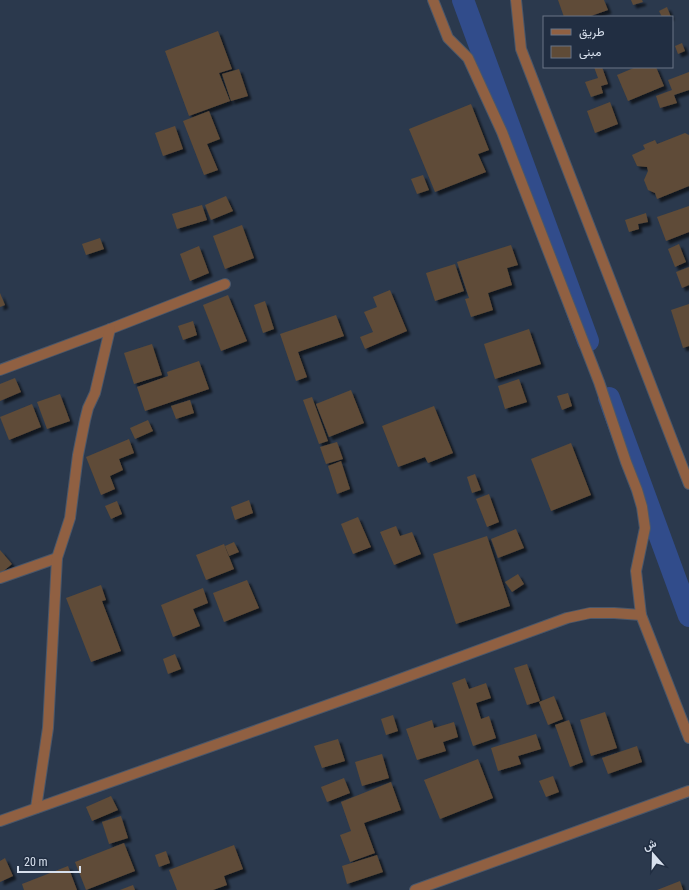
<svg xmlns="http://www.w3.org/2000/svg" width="689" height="890" font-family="'Roboto Condensed',Vazirmatn,sans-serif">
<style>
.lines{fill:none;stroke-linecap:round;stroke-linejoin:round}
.canal{stroke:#314c8b;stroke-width:22}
.building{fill:#5f4b37;filter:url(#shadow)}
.street-casing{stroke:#4a576a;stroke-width:12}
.street{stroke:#906042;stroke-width:10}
</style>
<defs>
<filter id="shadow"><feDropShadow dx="3.5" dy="3.5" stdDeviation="1" flood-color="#0009"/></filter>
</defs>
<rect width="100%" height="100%" fill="#2b394d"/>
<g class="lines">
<g class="canal">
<path d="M 463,0 L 588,341"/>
<path d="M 609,398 L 689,616"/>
</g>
</g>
<g class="building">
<path d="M 558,0 L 604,0 L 608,10 L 588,17 L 564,17 Z"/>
<path d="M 631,0 L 642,0 L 643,2 L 633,5 Z"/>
<path d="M 667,7 L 671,17 L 662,17 L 659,11 Z"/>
<path d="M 218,31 L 232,69 L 219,73 L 230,101 L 189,116 L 165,51 Z"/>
<path d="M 682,43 L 685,51 L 678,54 L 675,46 Z"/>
<path d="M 594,67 L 602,67 L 608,84 L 601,86 L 603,93 L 591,97 L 585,82 L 598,78 Z"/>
<path d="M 636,67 L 656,67 L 664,86 L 628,101 L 617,75 Z"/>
<path d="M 239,69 L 248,96 L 231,101 L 222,74 Z"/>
<path d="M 689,72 L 689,90 L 674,95 L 677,103 L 660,108 L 656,96 L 672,90 L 668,80 Z"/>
<path d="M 610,102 L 618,124 L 595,133 L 587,111 Z"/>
<path d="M 471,104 L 489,150 L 478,154 L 486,172 L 435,192 L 409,129 Z"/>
<path d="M 209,111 L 220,139 L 207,144 L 218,170 L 204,175 L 183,121 Z"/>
<path d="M 175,126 L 183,149 L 163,156 L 155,133 Z"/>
<path d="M 685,133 L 689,135 L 689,186 L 657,199 L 655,193 L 648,190 L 644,180 L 648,171 L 647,167 L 637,166 L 632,155 L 645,149 L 643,145 L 655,140 L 657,144 Z"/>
<path d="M 423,175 L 429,190 L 417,194 L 411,179 Z"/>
<path d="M 226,196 L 233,211 L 211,220 L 205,205 Z"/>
<path d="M 202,205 L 207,220 L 177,229 L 172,214 Z"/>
<path d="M 689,206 L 689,232 L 666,241 L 657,217 Z"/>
<path d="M 646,213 L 648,222 L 638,224 L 639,229 L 629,232 L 625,220 Z"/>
<path d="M 242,225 L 254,258 L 225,269 L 213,236 Z"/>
<path d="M 100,238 L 104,249 L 86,255 L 82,244 Z"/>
<path d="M 679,244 L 686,262 L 675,267 L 668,249 Z"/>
<path d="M 511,245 L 518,265 L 507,268 L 512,285 L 488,293 L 493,310 L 471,317 L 465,299 L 469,298 L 457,262 Z"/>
<path d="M 199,246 L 209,273 L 190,281 L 180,254 Z"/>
<path d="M 455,264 L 464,291 L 435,301 L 426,273 Z"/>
<path d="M 689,267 L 689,285 L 682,288 L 676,272 Z"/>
<path d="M 390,290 L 407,331 L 365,349 L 360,337 L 373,332 L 364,312 L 377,307 L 373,297 Z"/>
<path d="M 0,293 L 5,305 L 0,307 Z"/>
<path d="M 228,295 L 247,341 L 221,351 L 203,305 Z"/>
<path d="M 265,301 L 274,329 L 263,333 L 254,305 Z"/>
<path d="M 689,304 L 689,346 L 683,348 L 671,310 Z"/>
<path d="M 336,315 L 344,336 L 298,352 L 307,377 L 296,381 L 280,334 Z"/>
<path d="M 193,321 L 197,335 L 183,340 L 178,326 Z"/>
<path d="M 529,329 L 541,364 L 495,379 L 484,344 Z"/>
<path d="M 152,344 L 162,375 L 134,384 L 124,353 Z"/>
<path d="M 199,361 L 209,389 L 145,411 L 137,387 L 168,376 L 167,372 Z"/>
<path d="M 15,378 L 21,392 L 0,401 L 0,384 Z"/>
<path d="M 519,379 L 527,402 L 505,409 L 498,386 Z"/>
<path d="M 351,390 L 364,423 L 329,437 L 316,404 Z"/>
<path d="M 568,393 L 572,406 L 562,410 L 557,396 Z"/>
<path d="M 60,394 L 70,421 L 47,429 L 37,402 Z"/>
<path d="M 312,397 L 328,441 L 319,444 L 303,400 Z"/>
<path d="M 190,400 L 194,413 L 176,419 L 171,406 Z"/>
<path d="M 32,404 L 41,427 L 9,440 L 0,417 Z"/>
<path d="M 434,406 L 453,453 L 428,463 L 425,457 L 398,467 L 382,426 Z"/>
<path d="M 148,420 L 153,431 L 135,439 L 130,428 Z"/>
<path d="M 129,439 L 134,453 L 119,459 L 123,470 L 110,476 L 115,489 L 101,495 L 86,457 Z"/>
<path d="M 337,442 L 343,459 L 326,464 L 320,447 Z"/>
<path d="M 571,443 L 591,495 L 551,511 L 531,459 Z"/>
<path d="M 341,461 L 350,489 L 337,494 L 328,466 Z"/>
<path d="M 475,474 L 481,490 L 472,493 L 467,477 Z"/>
<path d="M 489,494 L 499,522 L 487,527 L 476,499 Z"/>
<path d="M 249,500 L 253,513 L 235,520 L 231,507 Z"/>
<path d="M 117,501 L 122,514 L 111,519 L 105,506 Z"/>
<path d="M 358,517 L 371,547 L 353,554 L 341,524 Z"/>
<path d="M 396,526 L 400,536 L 412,532 L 421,554 L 394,565 L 380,532 Z"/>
<path d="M 516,529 L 524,548 L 498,558 L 491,539 Z"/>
<path d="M 487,536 L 510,606 L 456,624 L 433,554 Z"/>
<path d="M 234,542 L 239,552 L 229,556 L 225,546 Z"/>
<path d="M 224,544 L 234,569 L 206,580 L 196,555 Z"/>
<path d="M 0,550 L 12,564 L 0,574 Z"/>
<path d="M 518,574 L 524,584 L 512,592 L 505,582 Z"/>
<path d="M 247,580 L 259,608 L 224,622 L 213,593 Z"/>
<path d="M 101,585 L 106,600 L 102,601 L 121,651 L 91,662 L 66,598 Z"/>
<path d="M 203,588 L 208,603 L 193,609 L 200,626 L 173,637 L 161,605 Z"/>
<path d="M 175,654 L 181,669 L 168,674 L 163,659 Z"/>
<path d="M 527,664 L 540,701 L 527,705 L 514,668 Z"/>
<path d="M 465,678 L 469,689 L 486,683 L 491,698 L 476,703 L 481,719 L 489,716 L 496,738 L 473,746 L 452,683 Z"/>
<path d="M 554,696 L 563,719 L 548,725 L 539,702 Z"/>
<path d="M 605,712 L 617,748 L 591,756 L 580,720 Z"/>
<path d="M 393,715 L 398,731 L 386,735 L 381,719 Z"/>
<path d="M 432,720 L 434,728 L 454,722 L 458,737 L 443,742 L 446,751 L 417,760 L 406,729 Z"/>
<path d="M 569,720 L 583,762 L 570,767 L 555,725 Z"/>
<path d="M 536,734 L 541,749 L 518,756 L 521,764 L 498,771 L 491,748 Z"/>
<path d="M 338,739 L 345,761 L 322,768 L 314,746 Z"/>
<path d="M 637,746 L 642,762 L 608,774 L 602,758 Z"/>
<path d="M 382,754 L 389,778 L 362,786 L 355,762 Z"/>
<path d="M 478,759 L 493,798 L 440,819 L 424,780 Z"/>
<path d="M 553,776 L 559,792 L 546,797 L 539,781 Z"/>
<path d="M 344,778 L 350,793 L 327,802 L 321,787 Z"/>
<path d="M 391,782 L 401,810 L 364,823 L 375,853 L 350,862 L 340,835 L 351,831 L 341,802 Z"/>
<path d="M 111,796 L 118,810 L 92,821 L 86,807 Z"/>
<path d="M 121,816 L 128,838 L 109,844 L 102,822 Z"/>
<path d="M 124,843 L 135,871 L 86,890 L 75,862 Z"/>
<path d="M 234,845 L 243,869 L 224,876 L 227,885 L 213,890 L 177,890 L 169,870 Z"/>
<path d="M 166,851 L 170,863 L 159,867 L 155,855 Z"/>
<path d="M 377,855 L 383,872 L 347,884 L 342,866 Z"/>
<path d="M 5,858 L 13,876 L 0,882 L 0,861 Z"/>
<path d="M 68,866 L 77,890 L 24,890 L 22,884 Z"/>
<path d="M 680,881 L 683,890 L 657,890 Z"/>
<path d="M 133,885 L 135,890 L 120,890 Z"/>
</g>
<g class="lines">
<g class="street-casing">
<g id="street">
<path d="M 433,0 L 448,38 L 468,58 L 502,132 L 599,382 L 626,462 L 637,490 L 642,507 L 645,528 L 636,571 L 641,615 L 689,738"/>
<path d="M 516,0 L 521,49 L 689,484"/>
<path d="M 0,370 L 110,329 L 225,284"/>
<path d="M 0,578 L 57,558"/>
<path d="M 36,808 L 48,728 L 57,558 L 70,518 L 78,455 L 85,420 L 88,408 L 95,393 L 110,329"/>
<path d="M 0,821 L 376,688 L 567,618 L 590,613 L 614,613 L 641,615"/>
<path d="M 415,890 L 689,791"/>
</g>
</g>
<use href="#street" class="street"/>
</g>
<rect x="543" y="16" width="130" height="52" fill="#212e42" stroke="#6a7586"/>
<rect x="551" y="29" width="20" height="6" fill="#906042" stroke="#6a7586"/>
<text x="579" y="36" font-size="12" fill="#d7e0ed">طريق</text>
<rect x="551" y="46" width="20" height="12" fill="#5f4b37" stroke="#6a7586"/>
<text x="579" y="56" font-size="12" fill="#d7e0ed">مبنى</text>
<g transform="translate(653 854) rotate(340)" stroke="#212e42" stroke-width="3" paint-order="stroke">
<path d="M0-3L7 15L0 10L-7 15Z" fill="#d7e0ed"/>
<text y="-6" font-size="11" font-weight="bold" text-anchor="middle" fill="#d7e0ed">ش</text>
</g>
<path d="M18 866v6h62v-6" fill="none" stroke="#d7e0ed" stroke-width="2"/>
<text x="24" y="866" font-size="12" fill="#d7e0ed" stroke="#212e42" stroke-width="3" paint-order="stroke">20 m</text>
</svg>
